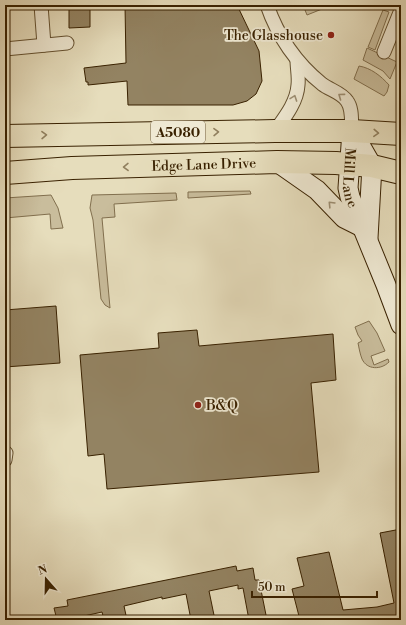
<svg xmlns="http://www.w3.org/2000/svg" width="406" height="625" font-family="'Libre Bodoni',serif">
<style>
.green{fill:#c9bd9c;stroke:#816f4e}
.building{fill:#938362;stroke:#392100}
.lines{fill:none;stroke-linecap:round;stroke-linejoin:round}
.street-casing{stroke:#64502f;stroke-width:15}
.secondary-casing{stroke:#392100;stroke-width:21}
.highway-casing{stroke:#392100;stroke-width:24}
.street{stroke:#efe9d3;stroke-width:13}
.secondary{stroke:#efe9d3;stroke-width:19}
.highway{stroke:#e6ddbc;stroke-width:22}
.oneway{stroke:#9d8f74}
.oneway2{stroke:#907f5e}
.poi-dot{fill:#8f2418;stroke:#efe9d3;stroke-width:1.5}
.labels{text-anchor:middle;stroke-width:3.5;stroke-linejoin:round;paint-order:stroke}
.shield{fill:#efe9d3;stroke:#705d3f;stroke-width:1}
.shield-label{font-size:13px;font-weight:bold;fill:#392100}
.poi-label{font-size:14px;fill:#392100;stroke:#efe9d3;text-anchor:end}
.street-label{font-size:14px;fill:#392100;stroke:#efe9d3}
</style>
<rect width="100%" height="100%" fill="#e6ddbc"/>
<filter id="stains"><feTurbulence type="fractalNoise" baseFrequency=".005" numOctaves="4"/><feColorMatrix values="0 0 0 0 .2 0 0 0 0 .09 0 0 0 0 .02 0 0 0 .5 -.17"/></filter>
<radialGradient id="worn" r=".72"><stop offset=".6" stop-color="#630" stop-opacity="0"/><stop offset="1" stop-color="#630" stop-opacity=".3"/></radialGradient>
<g class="green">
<path d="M 303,5 L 321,5 L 322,9 L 307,15 Z"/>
<path d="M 383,10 L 389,12 L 375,50 L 368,47 Z"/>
<path d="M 367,48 L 397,62 L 390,79 L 383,71 L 363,60 Z"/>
<path d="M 359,66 C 371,68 381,76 389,85 L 387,92 L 384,96 L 354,79 Z"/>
<path d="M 250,191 L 251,194 L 188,198 L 188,192 Z"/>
<path d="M 176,193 L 177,200 L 114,204 L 115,217 L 102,218 L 110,308 L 105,305 L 101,299 L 93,220 L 90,208 L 92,195 Z"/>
<path d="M 51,195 L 58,208 L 63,228 L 51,229 L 50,214 L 5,218 L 5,198 Z"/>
<path d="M 369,321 L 377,333 L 385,351 L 371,356 L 374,365 L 388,359 L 389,362 C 381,370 367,370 362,359 C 360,354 359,348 358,343 L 362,341 L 358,335 L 355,327 Z"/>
</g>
<g class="building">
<path d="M 69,5 L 90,5 L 90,27 L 69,28 Z"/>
<path d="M 125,5 L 237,5 L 259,51 L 262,81 L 256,94 L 247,101 L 233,105 L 128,105 L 127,81 L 88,85 L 88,82 L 86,82 L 84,68 L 126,63 Z"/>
<path d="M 56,306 L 60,363 L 5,367 L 5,310 Z"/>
<path d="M 197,330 L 199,346 L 333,334 L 336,380 L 311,383 L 319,472 L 107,489 L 104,454 L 88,456 L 80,355 L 159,348 L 158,333 Z"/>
<path d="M 401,529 L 401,620 L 320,620 L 320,618 L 300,620 L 292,589 L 304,586 L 297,558 L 329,552 L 343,610 L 377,607 L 394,603 L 380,533 Z"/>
<path d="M 236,566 L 237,571 L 253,568 L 255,580 L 259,580 L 267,620 L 249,620 L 243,588 L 238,589 L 238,585 L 209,591 L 215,620 L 191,620 L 186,594 L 162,599 L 162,597 L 124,606 L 127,620 L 104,620 L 102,612 L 75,618 L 75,620 L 57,620 L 54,608 L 68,606 L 67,600 Z"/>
</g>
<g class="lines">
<g class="street-casing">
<g id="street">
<path d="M 41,5 L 44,45"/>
<path d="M 267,5 C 278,37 296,63 322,84 C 330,90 342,93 347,101 C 353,109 351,122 352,131"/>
<path d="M 5,49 L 67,43"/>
<path d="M 384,52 L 401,10"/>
<path d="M 275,131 C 285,117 297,102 298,85 C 299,77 297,68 297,60"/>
<path d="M 5,460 L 6,453"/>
</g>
</g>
<g class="secondary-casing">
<g id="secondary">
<path id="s1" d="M 352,131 L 348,188 L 350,197 L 386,285 L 401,325"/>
<path d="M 352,131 L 372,166 L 368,238"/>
<path d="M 277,162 L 317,190 L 344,218 L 362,227"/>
</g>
</g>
<g class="highway-casing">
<g id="highway">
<path d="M 5,136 L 275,131 L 352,131 L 401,134"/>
<path id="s2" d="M 5,173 L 72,168 L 277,162 L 336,163 L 372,166 L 401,173"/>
</g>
</g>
<use href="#street" class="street"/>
<use href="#secondary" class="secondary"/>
<use href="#highway" class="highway"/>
</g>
<defs><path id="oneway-chevron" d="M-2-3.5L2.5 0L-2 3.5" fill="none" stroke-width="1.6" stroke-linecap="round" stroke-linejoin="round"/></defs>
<g class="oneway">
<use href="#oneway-chevron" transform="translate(341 96) rotate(-144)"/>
<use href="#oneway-chevron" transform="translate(294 98) rotate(-70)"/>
<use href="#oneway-chevron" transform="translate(331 204) rotate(-134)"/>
</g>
<g class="oneway2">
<use href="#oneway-chevron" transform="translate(216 132) rotate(-1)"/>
<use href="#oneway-chevron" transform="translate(376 133) rotate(3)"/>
<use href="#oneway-chevron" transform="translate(44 135) rotate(-1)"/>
<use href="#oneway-chevron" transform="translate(126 167) rotate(179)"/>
</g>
<g class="poi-dot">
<circle cx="331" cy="35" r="4"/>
<circle cx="198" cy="405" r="4"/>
</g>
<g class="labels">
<rect class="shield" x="151" y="121" width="54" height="22" rx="3"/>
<g class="shield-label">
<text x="178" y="137">A5080</text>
</g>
<g class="poi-label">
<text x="323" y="40">The Glasshouse</text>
<text x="206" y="410" text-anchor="start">B&amp;Q</text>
</g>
<g class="street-label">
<text dy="5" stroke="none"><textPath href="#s2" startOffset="199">Edge Lane Drive</textPath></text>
<text dy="5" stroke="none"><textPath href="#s1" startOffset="47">Mill Lane</textPath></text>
</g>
</g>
<rect width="406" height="625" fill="none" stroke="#e6ddbc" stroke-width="20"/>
<rect x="6" y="6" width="394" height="613" fill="none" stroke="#392100" stroke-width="2"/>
<rect x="10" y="10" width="386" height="605" fill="none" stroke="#392100"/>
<g transform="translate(46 579) rotate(340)" stroke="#efe9d3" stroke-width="3" paint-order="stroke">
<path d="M0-3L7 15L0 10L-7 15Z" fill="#392100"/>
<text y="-6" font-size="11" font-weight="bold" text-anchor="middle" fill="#392100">N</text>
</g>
<path d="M252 591v6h125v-6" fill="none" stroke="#392100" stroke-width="2"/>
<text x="258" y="591" font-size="12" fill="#392100" stroke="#efe9d3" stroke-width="3" paint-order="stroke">50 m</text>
<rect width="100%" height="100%" filter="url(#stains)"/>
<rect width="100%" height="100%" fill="url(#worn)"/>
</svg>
